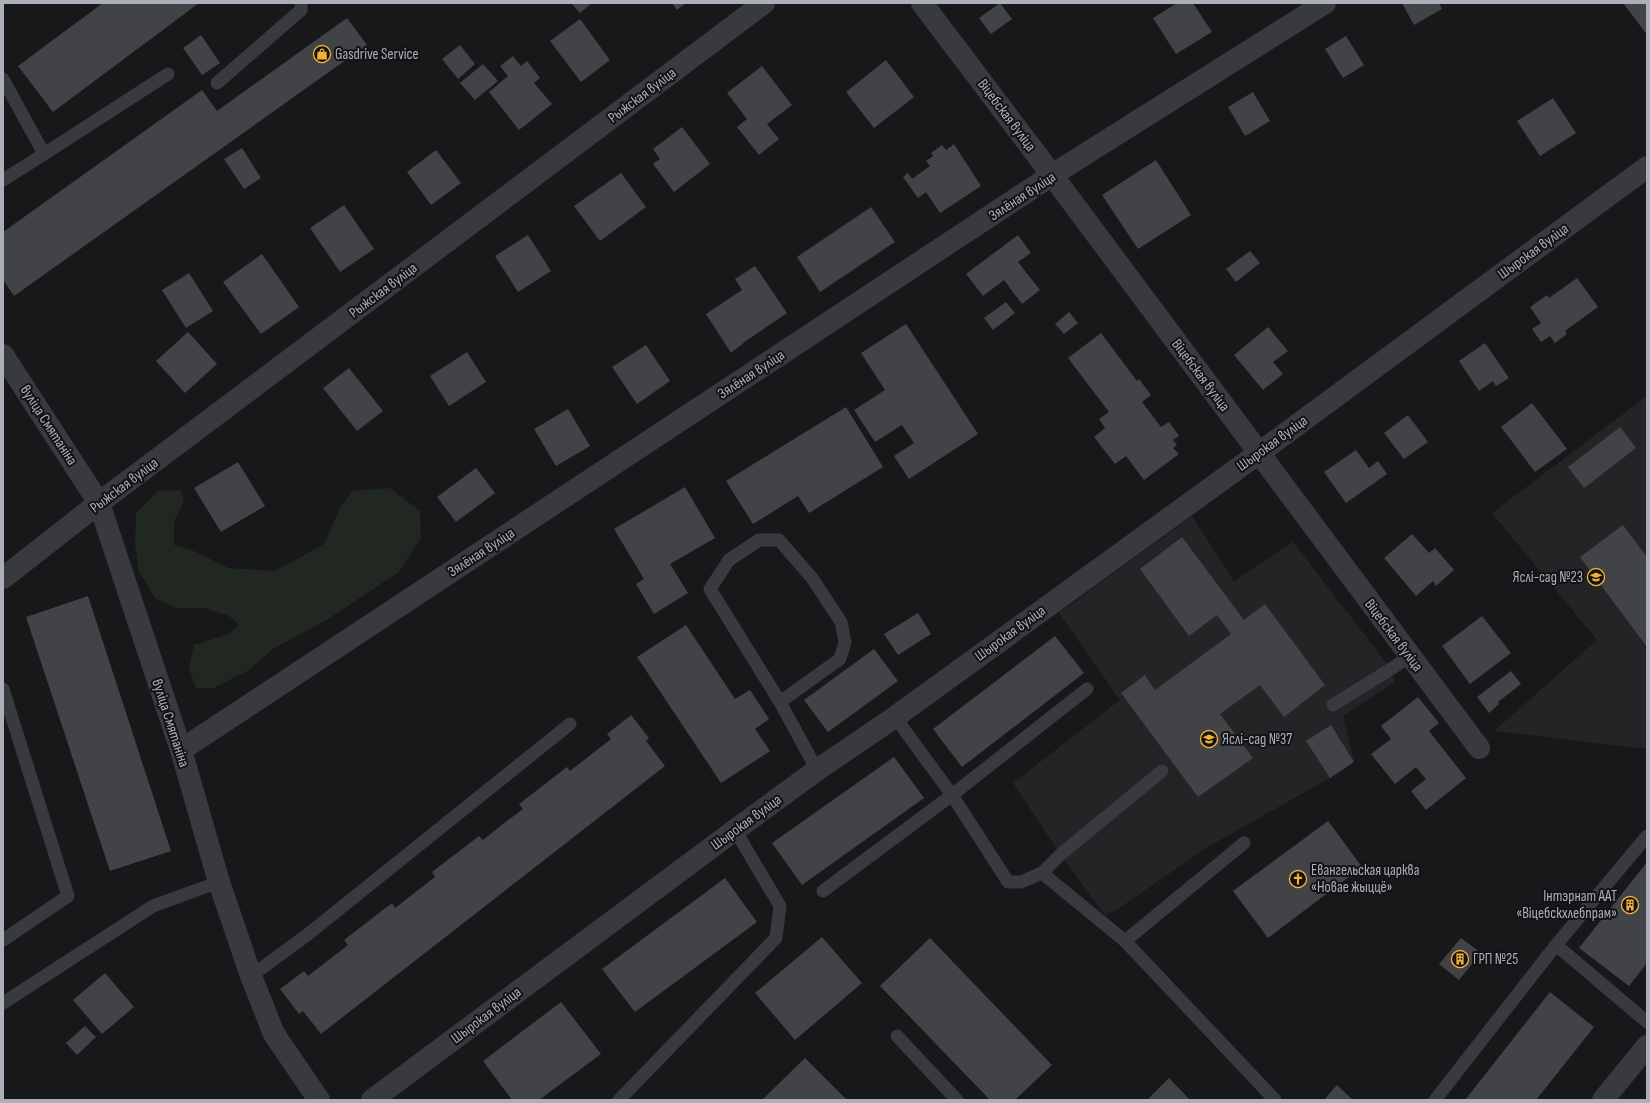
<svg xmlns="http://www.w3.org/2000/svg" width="1650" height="1103" font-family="'Sofia Sans Condensed',sans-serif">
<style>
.built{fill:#242427}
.green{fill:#202821}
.building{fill:#424347}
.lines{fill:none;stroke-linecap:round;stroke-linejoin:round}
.lane{stroke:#393a3f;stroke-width:13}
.street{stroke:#393a3f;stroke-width:22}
.labels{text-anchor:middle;stroke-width:4;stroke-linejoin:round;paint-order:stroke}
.poi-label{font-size:15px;fill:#aaafb9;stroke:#131315;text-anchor:start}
.street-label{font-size:15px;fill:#aaafb9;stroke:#131315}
</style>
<rect width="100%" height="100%" fill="#18181a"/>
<g class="built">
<path d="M 1647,396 L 1647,749 L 1494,731 L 1597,640 L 1492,513 Z"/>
<path d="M 1192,516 L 1234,581 L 1293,542 L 1391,669 L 1395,682 L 1343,716 L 1354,762 L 1330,778 L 1206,848 L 1118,909 L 1105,915 L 1060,854 L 1013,783 L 1120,700 L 1059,613 Z"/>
</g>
<path class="green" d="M 390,488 L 420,511 L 421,538 L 399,572 L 328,619 L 273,649 L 249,670 L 214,688 L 196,688 L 189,668 L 194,645 L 226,635 L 239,625 L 229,616 L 204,608 L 176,608 L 155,598 L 139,572 L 135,545 L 136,513 L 158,491 L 181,490 L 184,501 L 174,522 L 174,545 L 194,551 L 228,568 L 274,571 L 299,558 L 324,544 L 339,510 L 352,491 Z"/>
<g class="building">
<path d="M 103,3 L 199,3 L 53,112 L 18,66 Z"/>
<path d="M 571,3 L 592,3 L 580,13 Z"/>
<path d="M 672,3 L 686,3 L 677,10 Z"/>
<path d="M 1000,3 L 1012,19 L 991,34 L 979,18 Z"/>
<path d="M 1177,3 L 1193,3 L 1212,32 L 1176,54 L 1153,18 Z"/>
<path d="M 1402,3 L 1439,3 L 1442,9 L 1414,25 Z"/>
<path d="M 1623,3 L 1645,3 L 1647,6 L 1647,31 L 1645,32 Z"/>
<path d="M 347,18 L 367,45 L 14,296 L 3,280 L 3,232 L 202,90 L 217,111 Z"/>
<path d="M 580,19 L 610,60 L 581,82 L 550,41 Z"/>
<path d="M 201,35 L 220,63 L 202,75 L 183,48 Z"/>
<path d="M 1346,36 L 1364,65 L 1343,78 L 1325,49 Z"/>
<path d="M 460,45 L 475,64 L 458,79 L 442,59 Z"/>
<path d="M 513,56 L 521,66 L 527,61 L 540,78 L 534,83 L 552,104 L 519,130 L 489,92 L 508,76 L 500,66 Z"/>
<path d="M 886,60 L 914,97 L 874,128 L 846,92 Z"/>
<path d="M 483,64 L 498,81 L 475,100 L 460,83 Z"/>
<path d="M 762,66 L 792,105 L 767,124 L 779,139 L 759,155 L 737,127 L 747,119 L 727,93 Z"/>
<path d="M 1253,92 L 1270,121 L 1245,136 L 1228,107 Z"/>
<path d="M 1553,98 L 1576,133 L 1540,156 L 1517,121 Z"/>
<path d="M 682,127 L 710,164 L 674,192 L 653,164 L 660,159 L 653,149 Z"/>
<path d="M 954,144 L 981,186 L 940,213 L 926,192 L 918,198 L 903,177 L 908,173 L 912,179 L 930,166 L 926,161 L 933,156 L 931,153 L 942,145 L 946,150 Z"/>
<path d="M 242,148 L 261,178 L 244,189 L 224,159 Z"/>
<path d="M 436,150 L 461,183 L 431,205 L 407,172 Z"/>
<path d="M 1156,160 L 1191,215 L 1138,249 L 1102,195 Z"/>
<path d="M 621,173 L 646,207 L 600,241 L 574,206 Z"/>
<path d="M 344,205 L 374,249 L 340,272 L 310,228 Z"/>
<path d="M 871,207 L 895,242 L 820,292 L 797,257 Z"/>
<path d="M 528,235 L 551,271 L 518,292 L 495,256 Z"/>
<path d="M 1018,235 L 1031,253 L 1018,262 L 1040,290 L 1022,304 L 1004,280 L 983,296 L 966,274 Z"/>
<path d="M 1250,251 L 1260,263 L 1236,282 L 1226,269 Z"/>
<path d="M 262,254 L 299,307 L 261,334 L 223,282 Z"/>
<path d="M 755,266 L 787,313 L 746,341 L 731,353 L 706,314 L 742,290 L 735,279 Z"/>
<path d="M 189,273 L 213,311 L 186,328 L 162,290 Z"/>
<path d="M 1577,278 L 1598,307 L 1565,331 L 1567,334 L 1555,343 L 1550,336 L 1541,342 L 1532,329 L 1541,323 L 1530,307 L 1547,295 L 1549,298 Z"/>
<path d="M 1006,302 L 1015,313 L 993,330 L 984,318 Z"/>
<path d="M 1069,312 L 1078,323 L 1064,334 L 1055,324 Z"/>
<path d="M 906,324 L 978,434 L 909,479 L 894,456 L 914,443 L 902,425 L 875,442 L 854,410 L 885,390 L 861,353 Z"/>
<path d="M 1268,327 L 1288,351 L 1273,362 L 1283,374 L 1263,390 L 1234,355 Z"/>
<path d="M 188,332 L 217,364 L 185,393 L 156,361 Z"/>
<path d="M 1101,333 L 1137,381 L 1139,379 L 1151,395 L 1142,402 L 1161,427 L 1169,422 L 1179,436 L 1173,440 L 1177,445 L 1173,448 L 1179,454 L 1144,480 L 1126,456 L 1115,464 L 1094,437 L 1105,428 L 1099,419 L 1109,412 L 1068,358 Z"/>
<path d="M 1485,343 L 1509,378 L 1496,386 L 1493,381 L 1479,391 L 1459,361 Z"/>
<path d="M 646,345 L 670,381 L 637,404 L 612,367 Z"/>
<path d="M 467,352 L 486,382 L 449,406 L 430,376 Z"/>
<path d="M 349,368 L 383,411 L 357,431 L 323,388 Z"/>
<path d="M 1532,403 L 1567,449 L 1535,472 L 1501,427 Z"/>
<path d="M 846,407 L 883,467 L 809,513 L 798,496 L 753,524 L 726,481 Z"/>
<path d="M 568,409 L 590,446 L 556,466 L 534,429 Z"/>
<path d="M 1408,415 L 1428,442 L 1404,459 L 1384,433 Z"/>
<path d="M 1620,427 L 1636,448 L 1584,488 L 1568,467 Z"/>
<path d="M 1356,450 L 1369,468 L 1378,461 L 1387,474 L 1346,503 L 1324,472 Z"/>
<path d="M 238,462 L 265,506 L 221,532 L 194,488 Z"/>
<path d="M 476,468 L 495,493 L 456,522 L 437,497 Z"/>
<path d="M 685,487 L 715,538 L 670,564 L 688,593 L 654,614 L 636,584 L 644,579 L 614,529 Z"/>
<path d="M 1623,525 L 1647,557 L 1647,647 L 1580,557 Z"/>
<path d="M 1412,534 L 1429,553 L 1435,548 L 1454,570 L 1436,586 L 1433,581 L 1416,596 L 1384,558 Z"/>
<path d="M 1182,537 L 1244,620 L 1265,604 L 1325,685 L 1284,717 L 1260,685 L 1220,714 L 1253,758 L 1198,797 L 1121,693 L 1145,675 L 1155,690 L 1231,634 L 1217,615 L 1189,636 L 1140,569 Z"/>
<path d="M 88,596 L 171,851 L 110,871 L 26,617 Z"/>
<path d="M 918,613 L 931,634 L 898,655 L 884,634 Z"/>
<path d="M 1482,616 L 1511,653 L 1470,684 L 1442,646 Z"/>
<path d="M 686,625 L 735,699 L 750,690 L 769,719 L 755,729 L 770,751 L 721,783 L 637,657 Z"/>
<path d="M 1055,636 L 1084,673 L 962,767 L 933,729 Z"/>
<path d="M 874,649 L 898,681 L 828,732 L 804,700 Z"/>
<path d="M 1511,671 L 1521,684 L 1498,702 L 1499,704 L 1489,713 L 1477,697 Z"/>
<path d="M 1418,697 L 1439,723 L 1429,731 L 1466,778 L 1426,810 L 1411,791 L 1426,779 L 1416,767 L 1395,784 L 1371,754 L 1391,739 L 1381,726 Z"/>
<path d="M 631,715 L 649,738 L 646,741 L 665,766 L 321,1034 L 303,1011 L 299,1014 L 280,989 L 304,971 L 308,976 L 348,945 L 344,940 L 392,903 L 395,908 L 435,877 L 432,872 L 479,836 L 483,840 L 503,824 L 523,809 L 519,804 L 567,767 L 570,771 L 611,739 L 607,734 Z"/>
<path d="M 1331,725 L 1354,762 L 1330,778 L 1306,741 Z"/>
<path d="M 894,757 L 924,798 L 802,885 L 772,843 Z"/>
<path d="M 1328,821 L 1362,867 L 1268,938 L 1233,891 Z"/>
<path d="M 1647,862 L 1647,963 L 1629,986 L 1579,948 Z"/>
<path d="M 725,878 L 757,922 L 635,1012 L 602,969 Z"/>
<path d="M 822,937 L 862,983 L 795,1040 L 755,993 Z"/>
<path d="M 930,938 L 1052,1065 L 1015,1100 L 990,1100 L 880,986 Z"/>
<path d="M 1461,938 L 1481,953 L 1459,980 L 1439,964 Z"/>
<path d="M 105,973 L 134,1007 L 102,1034 L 73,1000 Z"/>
<path d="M 1550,992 L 1594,1027 L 1536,1100 L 1465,1100 Z"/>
<path d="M 561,1002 L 601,1054 L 539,1100 L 512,1100 L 483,1061 Z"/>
<path d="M 85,1026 L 96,1037 L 77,1055 L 66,1043 Z"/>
<path d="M 805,1058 L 847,1100 L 762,1100 Z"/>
<path d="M 1169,1078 L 1190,1100 L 1147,1100 Z"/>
<path d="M 1337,1085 L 1353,1100 L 1324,1100 Z"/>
</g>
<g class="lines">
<g class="lane">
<path d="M 3,79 L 44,154 L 168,74"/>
<path d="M 217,83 L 301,10 L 301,3"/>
<path d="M 3,180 L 44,154"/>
<path d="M 3,689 L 68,896 L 3,940"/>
<path d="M 780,702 L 840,659 L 845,642 L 841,622 L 812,578 L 779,540 L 759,540 L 729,560 L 710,589 L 780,702 L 817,770"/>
<path d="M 1333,705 L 1391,669 L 1410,656"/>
<path d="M 895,717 L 952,795 L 1008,882 L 1021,882 L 1042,873 L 1061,854 L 1162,771"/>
<path d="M 1042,873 L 1125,941 L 1275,1100"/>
<path d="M 823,891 L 952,795 L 1087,689"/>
<path d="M 1125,941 L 1244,843"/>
<path d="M 1556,945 L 1647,1022"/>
<path d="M 251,976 L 307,935 L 570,724"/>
<path d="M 3,1003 L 153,906 L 219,882"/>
<path d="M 897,1036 L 957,1100"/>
<path d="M 619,1100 L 776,938 L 780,906 L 735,830"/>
<path d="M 1435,1100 L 1556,945 L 1647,836"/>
</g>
<g class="street">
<path d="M 922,3 L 1052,175 L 1479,748"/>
<path d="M 3,355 L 99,503 L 181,750 L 219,882 L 251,976 L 274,1034 L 319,1100"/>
<path d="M 3,578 L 99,503 L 764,3"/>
<path d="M 181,750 L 1052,175 L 1325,3"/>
<path d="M 372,1100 L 735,830 L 817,770 L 895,717 L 1259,453 L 1647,167"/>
<path d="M 1603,1100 L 1647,1046"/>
</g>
</g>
<defs>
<g id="shop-ring" transform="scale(0.9)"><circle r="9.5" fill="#131315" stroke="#f1b139" stroke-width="1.5"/><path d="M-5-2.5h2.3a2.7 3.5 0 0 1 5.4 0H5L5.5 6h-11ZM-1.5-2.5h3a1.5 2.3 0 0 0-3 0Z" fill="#f1b139"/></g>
<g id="school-ring" transform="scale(0.9)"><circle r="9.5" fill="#131315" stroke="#f1b139" stroke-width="1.5"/><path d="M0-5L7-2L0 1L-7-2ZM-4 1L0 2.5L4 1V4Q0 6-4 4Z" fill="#f1b139"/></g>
<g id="church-ring" transform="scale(0.9)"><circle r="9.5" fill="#131315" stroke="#f1b139" stroke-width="1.5"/><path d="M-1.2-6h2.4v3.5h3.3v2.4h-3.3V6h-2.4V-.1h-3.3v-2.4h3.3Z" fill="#f1b139"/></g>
<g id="building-ring" transform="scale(0.9)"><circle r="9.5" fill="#131315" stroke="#f1b139" stroke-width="1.5"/><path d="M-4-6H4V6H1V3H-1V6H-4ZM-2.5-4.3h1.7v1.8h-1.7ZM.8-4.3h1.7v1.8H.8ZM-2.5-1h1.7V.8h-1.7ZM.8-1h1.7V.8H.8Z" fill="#f1b139"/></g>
</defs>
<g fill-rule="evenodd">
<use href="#shop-ring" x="322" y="54"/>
<use href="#school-ring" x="1596" y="577"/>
<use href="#school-ring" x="1209" y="739"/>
<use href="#church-ring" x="1298" y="879"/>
<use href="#building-ring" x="1630" y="905"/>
<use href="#building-ring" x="1460" y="959"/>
</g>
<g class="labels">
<g class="poi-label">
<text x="335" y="59">Gasdrive Service</text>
<text x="1583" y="582" text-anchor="end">Яслі-сад №23</text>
<text x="1222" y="744">Яслі-сад №37</text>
<text x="1311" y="875">Евангельская царква<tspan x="1311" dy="17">«Новае жыццё»</tspan></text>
<text x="1617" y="901" text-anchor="end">Інтэрнат ААТ<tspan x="1617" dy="17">«Віцебскхлебпрам»</tspan></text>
<text x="1473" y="964">ГРП №25</text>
</g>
<g class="street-label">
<text transform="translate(642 95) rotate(-37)" y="5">Рыжская вуліца</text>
<text transform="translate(1007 115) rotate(53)" y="5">Віцебская вуліца</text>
<text transform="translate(1022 196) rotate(-33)" y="5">Зялёная вуліца</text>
<text transform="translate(1533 251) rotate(-36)" y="5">Шырокая вуліца</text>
<text transform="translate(383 290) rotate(-37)" y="5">Рыжская вуліца</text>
<text transform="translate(751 374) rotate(-33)" y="5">Зялёная вуліца</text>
<text transform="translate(1201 375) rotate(53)" y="5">Віцебская вуліца</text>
<text transform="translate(49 425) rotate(57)" y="5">вуліца Смятаніна</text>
<text transform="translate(1272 443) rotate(-36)" y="5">Шырокая вуліца</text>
<text transform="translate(124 485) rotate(-37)" y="5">Рыжская вуліца</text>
<text transform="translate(481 552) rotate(-33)" y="5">Зялёная вуліца</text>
<text transform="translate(1010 633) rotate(-36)" y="5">Шырокая вуліца</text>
<text transform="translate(1394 635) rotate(53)" y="5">Віцебская вуліца</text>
<text transform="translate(171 723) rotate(72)" y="5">вуліца Смятаніна</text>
<text transform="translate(746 822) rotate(-36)" y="5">Шырокая вуліца</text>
<text transform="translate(486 1015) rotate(-37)" y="5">Шырокая вуліца</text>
</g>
</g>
<rect width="1650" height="1103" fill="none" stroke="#aaafb9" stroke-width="8"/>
</svg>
